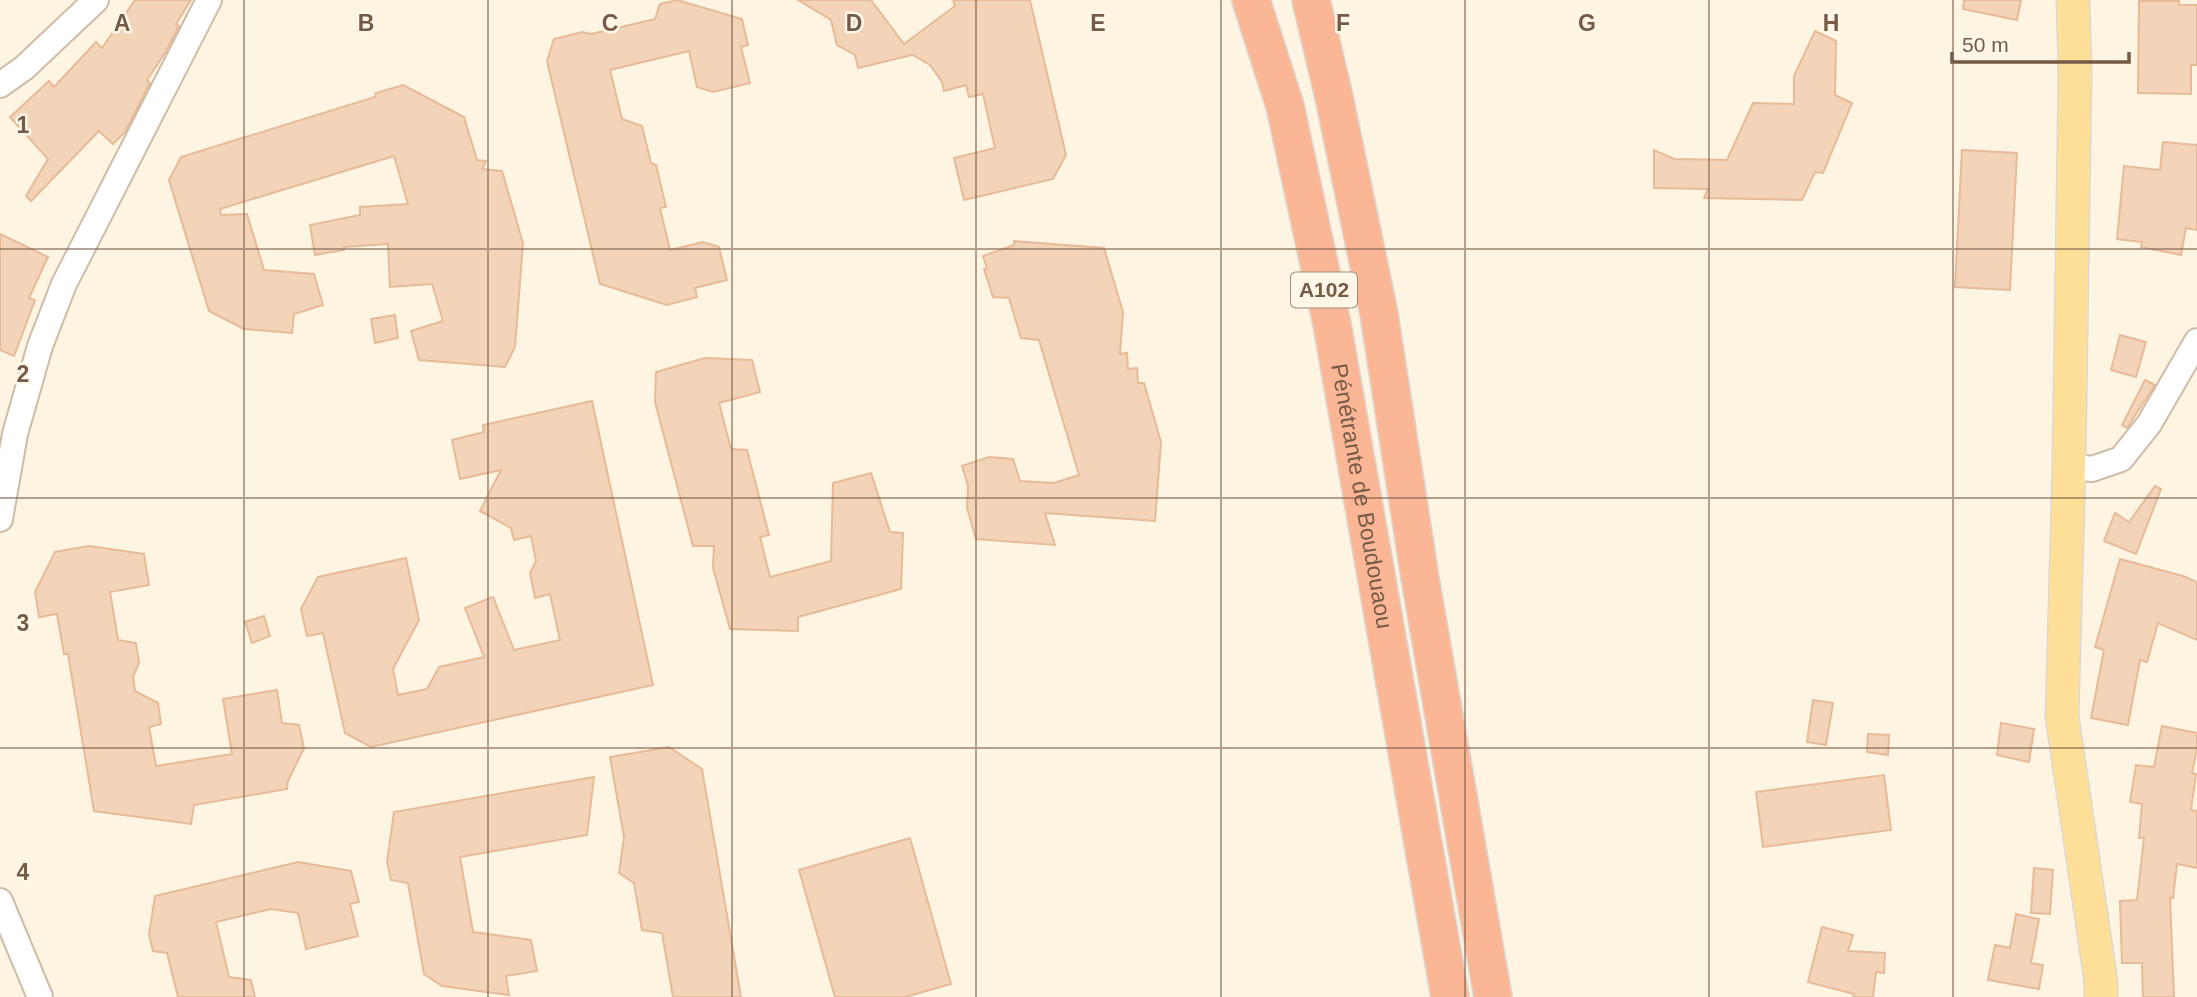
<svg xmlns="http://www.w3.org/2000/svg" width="2197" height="997" font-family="Arial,sans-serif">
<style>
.building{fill:#f3d4b8;stroke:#e7bb97;stroke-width:2}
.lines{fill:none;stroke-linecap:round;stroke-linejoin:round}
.minor-casing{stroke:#cebca8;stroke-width:28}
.major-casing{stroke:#ded8d3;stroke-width:35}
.highway-casing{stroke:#ded8d3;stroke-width:40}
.minor{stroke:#fff;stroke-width:24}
.major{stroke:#fedf97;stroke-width:32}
.highway{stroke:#fab695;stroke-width:37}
.grid{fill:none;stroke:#755b47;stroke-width:2;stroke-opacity:0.55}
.labels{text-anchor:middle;stroke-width:5;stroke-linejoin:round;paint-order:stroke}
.shield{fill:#fff8e8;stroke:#9e8a77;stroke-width:2}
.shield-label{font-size:21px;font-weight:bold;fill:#755b47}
.street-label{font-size:23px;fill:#755b47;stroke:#fff8e8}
.grid-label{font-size:23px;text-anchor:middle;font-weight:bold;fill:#755b47;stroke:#fff8e8;stroke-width:5;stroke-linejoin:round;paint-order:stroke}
</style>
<rect width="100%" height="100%" fill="#fdf4e1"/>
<g class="building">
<path d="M 135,0 L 191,0 L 176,24 L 179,26 L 165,53 L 147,80 L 150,83 L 125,132 L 113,144 L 99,131 L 31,201 L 26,196 L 48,159 L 10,117 L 49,81 L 54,87 L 96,42 L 102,48 Z"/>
<path d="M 677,0 L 742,19 L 748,45 L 741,47 L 750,83 L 713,92 L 697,87 L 689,51 L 610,70 L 622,119 L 642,126 L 651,163 L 656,165 L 666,207 L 660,208 L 670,250 L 703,242 L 719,247 L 727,280 L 695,288 L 697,297 L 667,305 L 600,284 L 547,61 L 554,39 L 582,32 L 591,34 L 655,19 L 660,4 Z"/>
<path d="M 798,0 L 871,0 L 904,44 L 955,6 L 953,0 L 1030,0 L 1066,155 L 1053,179 L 964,200 L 954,158 L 995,148 L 983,94 L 969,97 L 966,85 L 944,91 L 942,82 L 930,65 L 911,54 L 912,55 L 858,68 L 855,55 L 837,45 L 831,20 Z"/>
<path d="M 1964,0 L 2021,0 L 2017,20 L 1963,9 Z"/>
<path d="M 2139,1 L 2179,1 L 2179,5 L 2197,5 L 2197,65 L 2191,65 L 2191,94 L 2138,93 Z"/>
<path d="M 1815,31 L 1836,41 L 1835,95 L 1852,103 L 1823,173 L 1815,172 L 1802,200 L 1704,198 L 1708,189 L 1654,188 L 1654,150 L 1674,159 L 1727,160 L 1753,103 L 1794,104 L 1794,76 Z"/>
<path d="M 403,85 L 464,117 L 477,160 L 486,161 L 482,169 L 502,171 L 523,243 L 515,347 L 505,367 L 419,360 L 411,331 L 443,321 L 432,284 L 390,287 L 388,244 L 344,247 L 344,250 L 315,255 L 310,225 L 360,215 L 360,207 L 408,204 L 394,156 L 220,209 L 221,215 L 247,214 L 264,270 L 314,274 L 323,305 L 294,314 L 292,333 L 244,329 L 209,311 L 169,180 L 181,157 L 375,97 L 376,93 Z"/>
<path d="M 2163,142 L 2197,145 L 2197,230 L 2186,228 L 2181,255 L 2141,247 L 2142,242 L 2117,239 L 2124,166 L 2160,170 Z"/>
<path d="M 1962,150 L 2017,153 L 2010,290 L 1955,287 Z"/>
<path d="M 0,234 L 48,257 L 29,298 L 35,300 L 14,356 L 0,350 Z"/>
<path d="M 1014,241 L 1104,248 L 1123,312 L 1120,354 L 1127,353 L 1128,369 L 1137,368 L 1138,383 L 1144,383 L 1161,442 L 1155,521 L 1045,513 L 1055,545 L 976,539 L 967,508 L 968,486 L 962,466 L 989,457 L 1013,459 L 1020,481 L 1054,483 L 1079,475 L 1039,340 L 1021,338 L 1009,298 L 993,297 L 984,269 L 987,268 L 983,256 L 1014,245 Z"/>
<path d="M 395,315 L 398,338 L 375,343 L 371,319 Z"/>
<path d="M 2120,335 L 2146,342 L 2136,377 L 2111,370 Z"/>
<path d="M 705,358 L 752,360 L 760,392 L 719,403 L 731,449 L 747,450 L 769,535 L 760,537 L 770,577 L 831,561 L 833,483 L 871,473 L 890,532 L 903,533 L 901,589 L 798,617 L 798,631 L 730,629 L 713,568 L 714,546 L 693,546 L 655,402 L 656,372 Z"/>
<path d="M 2145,380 L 2155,385 L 2127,428 L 2122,425 Z"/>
<path d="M 592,401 L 653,685 L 371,747 L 345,733 L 323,633 L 307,636 L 301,609 L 318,577 L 406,558 L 419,620 L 393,669 L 398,695 L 427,689 L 439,667 L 484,657 L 465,608 L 493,597 L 514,650 L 560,640 L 550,594 L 535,598 L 530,573 L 536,561 L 531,536 L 514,540 L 511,528 L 480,511 L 501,470 L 460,479 L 452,440 L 484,432 L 483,425 Z"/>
<path d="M 2155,486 L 2161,489 L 2136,554 L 2104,541 L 2115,513 L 2129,522 Z"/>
<path d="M 89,546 L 144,554 L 149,585 L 110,592 L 118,640 L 136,643 L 139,663 L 133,677 L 135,691 L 158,703 L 161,724 L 149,727 L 156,766 L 232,754 L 223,699 L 277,690 L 282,723 L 299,725 L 304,748 L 288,781 L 287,789 L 194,805 L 191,824 L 94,811 L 68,654 L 64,654 L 57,614 L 39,617 L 35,592 L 55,552 Z"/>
<path d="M 2120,559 L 2183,576 L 2197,582 L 2197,640 L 2158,623 L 2147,662 L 2140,660 L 2128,725 L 2091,718 L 2104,650 L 2095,647 Z"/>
<path d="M 264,616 L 270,636 L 252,643 L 245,622 Z"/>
<path d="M 1813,700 L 1833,703 L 1826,745 L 1807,742 Z"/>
<path d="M 2001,723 L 2034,729 L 2029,762 L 1997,755 Z"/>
<path d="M 2162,726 L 2197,733 L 2197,749 L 2192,773 L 2196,774 L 2191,810 L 2197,811 L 2197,868 L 2177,864 L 2173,898 L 2170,898 L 2174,997 L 2143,997 L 2142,963 L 2122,963 L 2120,901 L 2137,900 L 2144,838 L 2139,838 L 2142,804 L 2130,802 L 2136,765 L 2154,767 Z"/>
<path d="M 1868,734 L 1889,735 L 1888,755 L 1867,752 Z"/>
<path d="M 669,747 L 702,769 L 741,997 L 673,997 L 662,933 L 642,930 L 634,883 L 619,873 L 624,837 L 610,757 Z"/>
<path d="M 1884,775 L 1891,830 L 1763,847 L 1756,792 Z"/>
<path d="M 594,777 L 587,835 L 460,857 L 473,932 L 531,940 L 537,971 L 506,976 L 509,995 L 442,986 L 424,974 L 408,883 L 391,880 L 387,862 L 394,812 Z"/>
<path d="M 910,838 L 951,984 L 905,997 L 835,997 L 799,870 Z"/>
<path d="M 298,862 L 351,871 L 359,902 L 350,904 L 358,936 L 306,949 L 298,913 L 271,909 L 216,922 L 229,977 L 251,980 L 255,997 L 178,997 L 167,953 L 153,951 L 149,935 L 155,896 Z"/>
<path d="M 2034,868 L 2053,870 L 2050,914 L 2031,913 Z"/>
<path d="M 2016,914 L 2039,919 L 2031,963 L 2043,965 L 2039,989 L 1988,980 L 1995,945 L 2010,948 Z"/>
<path d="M 1822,927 L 1853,935 L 1848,951 L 1885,953 L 1884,973 L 1876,972 L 1873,997 L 1853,997 L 1854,994 L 1808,982 Z"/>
</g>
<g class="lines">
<g class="minor-casing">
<g id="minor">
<path d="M 0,85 L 24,68 L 96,0"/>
<path d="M 2069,466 L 2092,469 L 2121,459 L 2149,424 L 2197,341"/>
<path d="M 0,519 L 15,434 L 40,346 L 64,284 L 209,0"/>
<path d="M 0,901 L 40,997"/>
</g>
</g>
<g class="major-casing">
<path id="major" d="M 2073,0 L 2075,72 L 2069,466 L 2062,716 L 2101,982 L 2101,997"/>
</g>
<g class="highway-casing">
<g id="highway">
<path id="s1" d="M 1251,0 L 1285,106 L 1332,324 L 1450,997"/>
<path d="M 1311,0 L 1334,97 L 1379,314 L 1420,578 L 1493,997"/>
</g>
</g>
<use href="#minor" class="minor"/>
<use href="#major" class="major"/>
<use href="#highway" class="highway"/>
</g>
<path class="grid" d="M 244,0 L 244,997M 488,0 L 488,997M 732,0 L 732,997M 976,0 L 976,997M 1221,0 L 1221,997M 1465,0 L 1465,997M 1709,0 L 1709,997M 1953,0 L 1953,997M 0,249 L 2197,249M 0,498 L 2197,498M 0,748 L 2197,748"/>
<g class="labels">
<rect class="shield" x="1291" y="272.5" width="66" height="35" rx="5"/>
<g class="shield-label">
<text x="1324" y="297">A102</text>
</g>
<g class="street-label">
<text dy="8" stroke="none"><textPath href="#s1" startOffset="509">Pénétrante de Boudouaou</textPath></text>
</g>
</g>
<g class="grid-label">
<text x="122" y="31">A</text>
<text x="366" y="31">B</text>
<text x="610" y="31">C</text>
<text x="854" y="31">D</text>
<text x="1098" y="31">E</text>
<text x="1343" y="31">F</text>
<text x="1587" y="31">G</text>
<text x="1831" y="31">H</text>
<text x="23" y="133">1</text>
<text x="23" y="382">2</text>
<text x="23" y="631">3</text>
<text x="23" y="880">4</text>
</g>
<path d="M1952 52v10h177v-10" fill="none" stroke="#755b47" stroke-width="3.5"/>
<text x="1962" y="52" font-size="21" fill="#755b47" stroke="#fff8e8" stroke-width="5" paint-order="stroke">50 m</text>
</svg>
